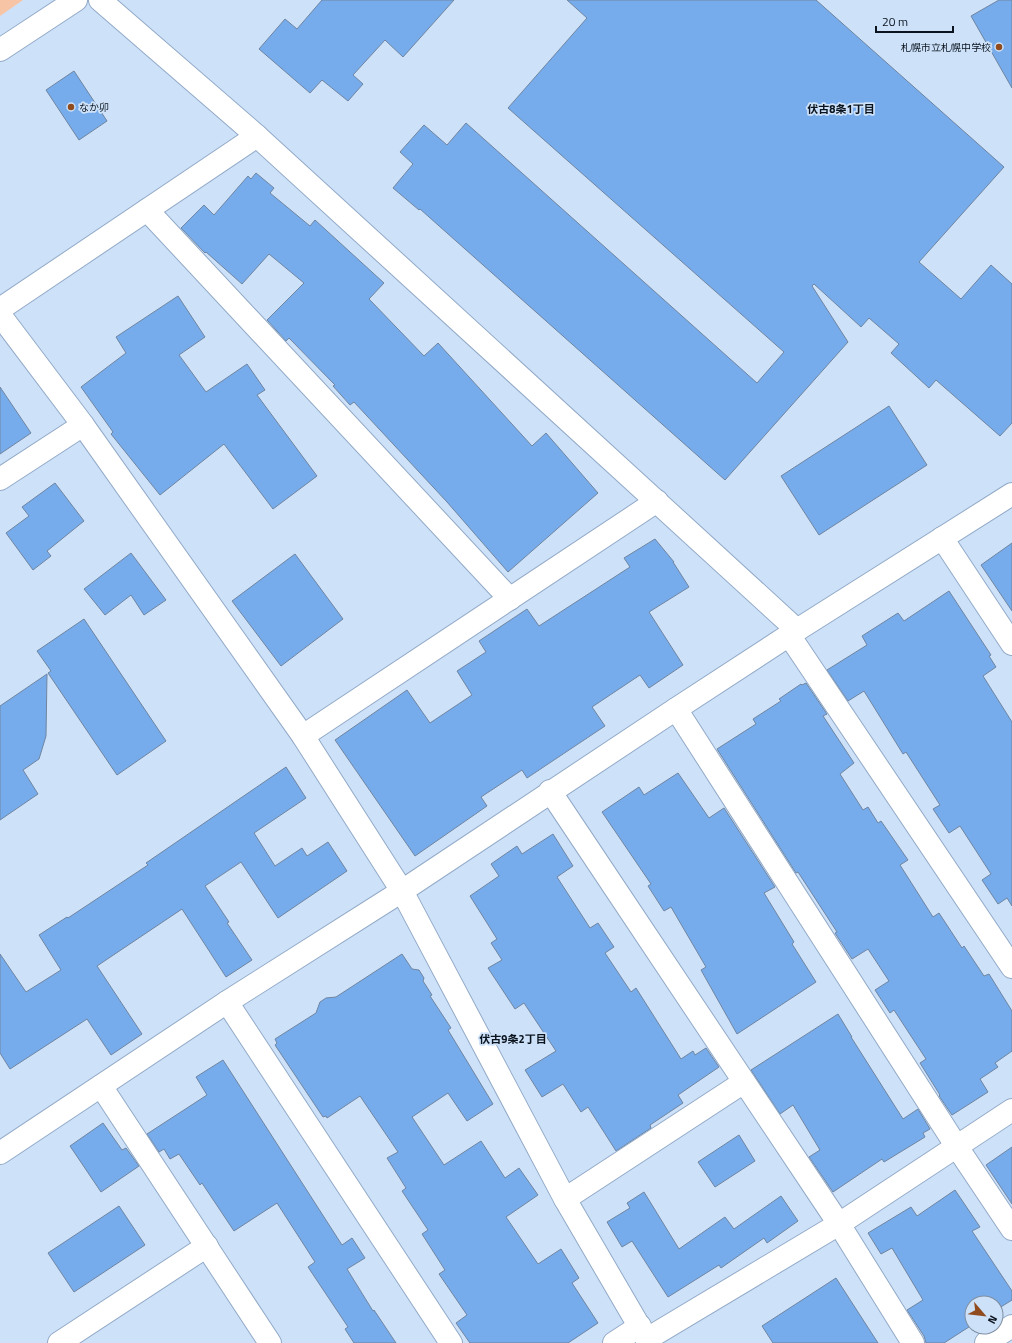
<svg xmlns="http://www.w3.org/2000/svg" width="1012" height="1343" font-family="'Titillium Web','Noto Sans JP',sans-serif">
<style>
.green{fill:#f8c4a6}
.building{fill:#76acec;stroke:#6f85a1}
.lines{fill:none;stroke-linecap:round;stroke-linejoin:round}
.street-casing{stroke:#92aac7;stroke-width:24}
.secondary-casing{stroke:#92aac7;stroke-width:24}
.street{stroke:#fff;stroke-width:22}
.secondary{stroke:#fff;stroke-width:22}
.poi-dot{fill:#904c1e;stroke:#cde1f9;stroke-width:1.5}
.labels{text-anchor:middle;stroke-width:3.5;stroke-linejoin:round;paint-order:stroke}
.poi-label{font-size:10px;fill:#0b141e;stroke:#cde1f9;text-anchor:end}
.neighbourhood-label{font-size:11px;font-weight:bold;fill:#0b141e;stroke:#cde1f9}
</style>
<rect width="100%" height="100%" fill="#cde1f9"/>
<path class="green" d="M 0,0 L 23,0 L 0,16 Z"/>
<g class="building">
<path d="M 322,0 L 454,0 L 403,57 L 385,40 L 353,75 L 363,84 L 348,101 L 322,80 L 310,93 L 259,49 L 285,19 L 297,29 Z"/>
<path d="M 567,0 L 816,0 L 1004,167 L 919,262 L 961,299 L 991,265 L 1012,284 L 1012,423 L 1000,436 L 936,380 L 929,388 L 891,353 L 899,344 L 869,318 L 861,327 L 814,284 L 812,286 L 848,342 L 725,480 L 420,209 L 419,210 L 393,188 L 413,164 L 400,152 L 424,125 L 447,145 L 466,123 L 757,383 L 784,352 L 508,108 L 587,18 Z"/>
<path d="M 999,0 L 1012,0 L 1012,88 L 971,16 Z"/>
<path d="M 74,71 L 107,121 L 79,140 L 46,90 Z"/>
<path d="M 256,173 L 274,188 L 270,193 L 310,226 L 315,220 L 384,283 L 369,299 L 424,356 L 438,343 L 532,446 L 546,433 L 598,493 L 508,572 L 447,502 L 354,402 L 350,405 L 333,386 L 335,385 L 289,338 L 286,341 L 267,320 L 304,283 L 269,254 L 242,284 L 206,252 L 205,253 L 181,228 L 204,205 L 214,215 L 248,176 L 251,179 Z"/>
<path d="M 178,296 L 205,337 L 179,355 L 206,392 L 247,364 L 265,390 L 257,395 L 317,476 L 273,509 L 224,444 L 160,495 L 111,434 L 113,432 L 81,387 L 126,353 L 116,337 Z"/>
<path d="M 0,387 L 31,433 L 0,454 Z"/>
<path d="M 889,406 L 927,465 L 819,535 L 781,476 Z"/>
<path d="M 55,483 L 84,521 L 47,551 L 51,556 L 33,570 L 6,533 L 29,516 L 22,507 Z"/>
<path d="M 655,539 L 674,562 L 673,562 L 689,587 L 649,612 L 683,665 L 649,688 L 640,675 L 592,707 L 605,726 L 527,778 L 522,770 L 481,797 L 487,806 L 415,856 L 335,740 L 407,690 L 430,723 L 472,695 L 457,671 L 486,652 L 479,641 L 527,609 L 539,626 L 630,567 L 624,558 Z"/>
<path d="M 1012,543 L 1012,611 L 981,565 Z"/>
<path d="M 131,553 L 166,600 L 144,615 L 131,595 L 105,615 L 84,589 Z"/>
<path d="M 295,554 L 343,619 L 281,666 L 232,601 Z"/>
<path d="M 949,591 L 991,655 L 989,656 L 996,667 L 983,676 L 1012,722 L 1012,906 L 1007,898 L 998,904 L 982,880 L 991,874 L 960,826 L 949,833 L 933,809 L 940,805 L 906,752 L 903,754 L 864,691 L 848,701 L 827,670 L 867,645 L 862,636 L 898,613 L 904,621 Z"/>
<path d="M 84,619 L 166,741 L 117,775 L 48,673 L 51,671 L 37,651 Z"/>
<path d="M 47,674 L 46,736 L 39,759 L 23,770 L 38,794 L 0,820 L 0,706 Z"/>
<path d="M 806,683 L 827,714 L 823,716 L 854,763 L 840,774 L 863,810 L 868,807 L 878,823 L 881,821 L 908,860 L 900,865 L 933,917 L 939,913 L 962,948 L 964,946 L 984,976 L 989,974 L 1012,1011 L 1012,1051 L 995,1063 L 998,1067 L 980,1079 L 988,1092 L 952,1115 L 939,1096 L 940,1095 L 920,1063 L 926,1059 L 894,1010 L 890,1013 L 875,990 L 889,981 L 868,949 L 852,959 L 835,933 L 837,932 L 798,872 L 796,873 L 717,749 L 756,724 L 753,719 L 781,701 L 779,699 L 801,684 L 802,685 Z"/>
<path d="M 286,767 L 306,798 L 254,833 L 275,866 L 302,848 L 307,856 L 328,842 L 347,871 L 278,918 L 241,862 L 205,886 L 229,922 L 227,923 L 252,960 L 226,977 L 182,909 L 97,966 L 142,1034 L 111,1055 L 87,1019 L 10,1069 L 0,1053 L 0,954 L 26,992 L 61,970 L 39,935 L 67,917 L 68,918 L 148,865 L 146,863 Z"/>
<path d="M 678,773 L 709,818 L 724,808 L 775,887 L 764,893 L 794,942 L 792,944 L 816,982 L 737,1034 L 701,970 L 706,967 L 671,907 L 664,911 L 648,886 L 651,884 L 602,812 L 639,787 L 644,795 Z"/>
<path d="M 553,834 L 573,866 L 557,877 L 590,928 L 598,923 L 614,947 L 605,953 L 631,992 L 636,988 L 681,1059 L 693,1051 L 695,1055 L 706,1048 L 719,1067 L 678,1095 L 683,1103 L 650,1125 L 651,1128 L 616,1151 L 588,1107 L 581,1112 L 563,1084 L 542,1097 L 525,1070 L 556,1051 L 524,1003 L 515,1009 L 488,968 L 502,960 L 491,943 L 497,939 L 470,896 L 499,876 L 491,864 L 517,846 L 522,854 Z"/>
<path d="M 402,954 L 412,969 L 419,970 L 424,978 L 423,981 L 432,995 L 430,996 L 451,1028 L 448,1030 L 493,1104 L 467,1121 L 448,1093 L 412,1117 L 444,1165 L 481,1141 L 505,1178 L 519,1168 L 538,1195 L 506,1217 L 538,1264 L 561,1249 L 579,1278 L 572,1283 L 598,1323 L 568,1343 L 470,1343 L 456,1323 L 467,1315 L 439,1274 L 445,1270 L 422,1234 L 428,1230 L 402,1191 L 406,1188 L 387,1158 L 398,1152 L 360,1096 L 327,1118 L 326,1116 L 323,1117 L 275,1045 L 277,1043 L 275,1039 L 316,1013 L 320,1002 L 326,998 L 336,997 Z"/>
<path d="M 838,1014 L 852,1037 L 851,1037 L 903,1119 L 918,1109 L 930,1129 L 923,1133 L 925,1137 L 884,1162 L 882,1159 L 833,1192 L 809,1157 L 820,1150 L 793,1105 L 780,1114 L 751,1070 Z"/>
<path d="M 223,1060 L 342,1245 L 352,1238 L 365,1258 L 347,1269 L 373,1311 L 374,1310 L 396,1343 L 354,1343 L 345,1329 L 348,1327 L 308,1267 L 315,1262 L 277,1203 L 234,1231 L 202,1183 L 200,1185 L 179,1154 L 170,1159 L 164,1149 L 159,1152 L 147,1134 L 207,1095 L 196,1077 Z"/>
<path d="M 103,1123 L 122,1150 L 126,1148 L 139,1166 L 101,1192 L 70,1146 Z"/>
<path d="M 739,1135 L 755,1161 L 715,1187 L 698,1162 Z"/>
<path d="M 1012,1147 L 1012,1204 L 986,1165 Z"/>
<path d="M 955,1190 L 980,1227 L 972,1231 L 1012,1291 L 1012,1300 L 996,1310 L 996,1303 L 972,1303 L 972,1325 L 944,1343 L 926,1343 L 924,1336 L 907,1310 L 923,1300 L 892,1248 L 881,1254 L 868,1233 L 911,1207 L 917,1216 Z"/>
<path d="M 644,1192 L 679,1249 L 725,1217 L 734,1229 L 781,1196 L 798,1221 L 767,1243 L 764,1238 L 721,1268 L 719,1265 L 668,1297 L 632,1241 L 622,1247 L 607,1222 L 630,1208 L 627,1203 Z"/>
<path d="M 119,1206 L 145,1245 L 74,1292 L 48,1253 Z"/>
<path d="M 836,1278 L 878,1343 L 773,1343 L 762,1326 Z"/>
</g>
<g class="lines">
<g class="street-casing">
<g id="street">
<path d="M 100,0 L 257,136 L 797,630"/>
<path d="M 147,210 L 510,599"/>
<path d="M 0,309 L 257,136"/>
<path d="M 0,479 L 83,425"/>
<path d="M 942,538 L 1012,644"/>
<path d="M 789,635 L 1012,967"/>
<path d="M 676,709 L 957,1147 L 1012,1229"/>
<path d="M 303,736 L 657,501"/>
<path d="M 550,791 L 839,1224 L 913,1343"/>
<path d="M 227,1002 L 451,1343"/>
<path d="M 101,1086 L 270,1343"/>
<path d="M 0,1153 L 227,1002 L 402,891 L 676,709 L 797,630 L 1012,494"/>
<path d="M 565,1199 L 744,1082"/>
<path d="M 647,1339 L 839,1224 L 1012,1110"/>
<path d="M 59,1343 L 207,1246"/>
<path d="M 614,1343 L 640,1326"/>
<path d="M 986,1343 L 1012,1326"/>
</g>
</g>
<g class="secondary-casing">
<g id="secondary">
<path d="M 0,50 L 76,0"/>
<path d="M 0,315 L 83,425 L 303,736 L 402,891 L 565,1199 L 649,1343"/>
</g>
</g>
<use href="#street" class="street"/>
<use href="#secondary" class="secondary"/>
</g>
<g class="poi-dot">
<circle cx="999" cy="47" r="4"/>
<circle cx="71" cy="107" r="4"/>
</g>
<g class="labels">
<g class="poi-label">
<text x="991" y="51">札幌市立札幌中学校</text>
<text x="79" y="111" text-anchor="start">なか卯</text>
</g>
<g class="neighbourhood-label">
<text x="841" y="113">伏古8条1丁目</text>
<text x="513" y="1043">伏古9条2丁目</text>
</g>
</g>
<g transform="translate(984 1315) rotate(118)"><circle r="19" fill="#cde1f9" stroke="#7f8fa1"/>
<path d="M0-3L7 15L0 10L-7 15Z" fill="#904c1e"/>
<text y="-6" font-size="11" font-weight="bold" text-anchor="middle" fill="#0b141e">N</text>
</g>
<path d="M876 26v6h77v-6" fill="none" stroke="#0b141e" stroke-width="2"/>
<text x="882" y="26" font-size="12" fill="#0b141e" stroke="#cde1f9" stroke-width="3" paint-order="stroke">20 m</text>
</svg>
